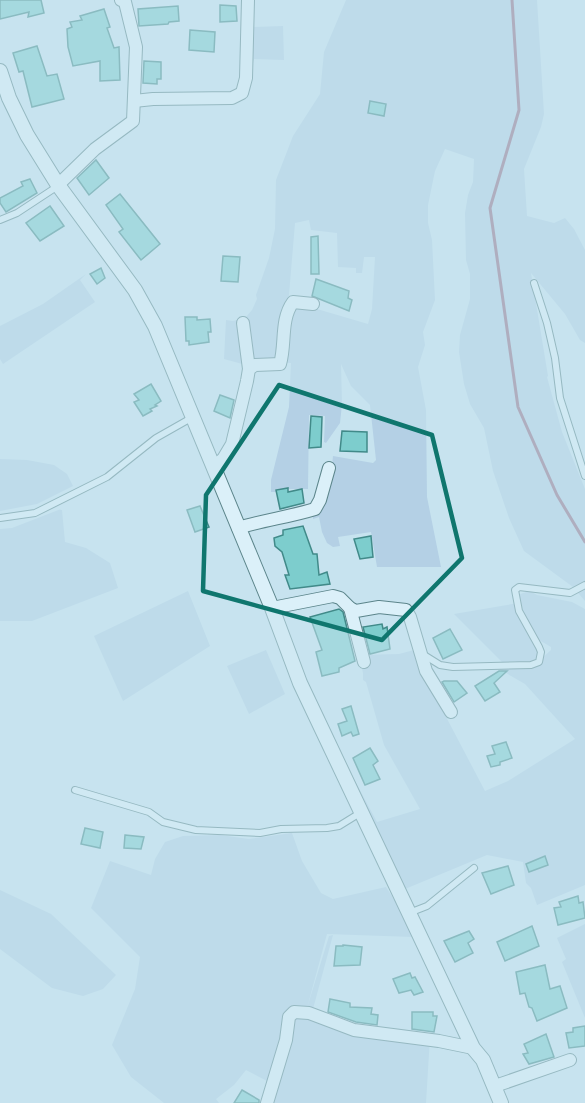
<svg xmlns="http://www.w3.org/2000/svg" width="585" height="1103" font-family="'Roboto Serif',serif">
<style>
.farmland{fill:#b4d0e5;fill-rule:evenodd}
.lines{fill:none;stroke-linecap:round;stroke-linejoin:round}
.stream{stroke:#926e86;stroke-width:3}
.building{fill:#7dcdcd;stroke:#418a89;stroke-width:1.5}
.service-casing{stroke:#5c858b;stroke-width:8}
.minor-casing{stroke:#5c858b;stroke-width:14}
.tertiary-casing{stroke:#5c858b;stroke-width:16}
.service{stroke:#dbf0f9;stroke-width:6}
.minor{stroke:#dbf0f9;stroke-width:12}
.tertiary{stroke:#dbf0f9;stroke-width:14}
.marked{fill:none;stroke:#0f766e;stroke-width:4.5;stroke-linejoin:round}
</style>
<rect width="100%" height="100%" fill="#c7e3ef"/>
<g class="farmland">
<path d="M 346,0 L 537,0 L 544,114 L 541,127 L 524,169 L 527,216 L 554,223 L 565,218 L 574,229 L 585,250 L 585,343 L 580,340 L 565,314 L 531,273 L 548,376 L 547,377 L 562,432 L 585,489 L 585,601 L 573,587 L 524,551 L 509,518 L 493,471 L 484,428 L 470,404 L 464,384 L 459,352 L 460,335 L 470,299 L 470,274 L 466,260 L 465,213 L 468,195 L 473,182 L 474,159 L 445,149 L 435,171 L 428,205 L 428,223 L 432,240 L 435,300 L 423,332 L 425,345 L 418,367 L 426,410 L 427,497 L 441,567 L 377,567 L 371,532 L 338,537 L 340,546 L 333,547 L 327,543 L 322,532 L 319,517 L 313,519 L 313,513 L 330,484 L 333,456 L 373,463 L 376,460 L 370,405 L 351,386 L 341,364 L 342,404 L 340,423 L 326,443 L 324,442 L 325,416 L 309,415 L 308,489 L 277,489 L 277,492 L 271,492 L 271,480 L 289,407 L 291,363 L 252,361 L 246,365 L 224,359 L 226,320 L 233,321 L 245,318 L 252,310 L 257,299 L 256,295 L 269,258 L 275,229 L 276,180 L 293,136 L 320,94 L 324,52 ZM 309,220 L 311,230 L 337,233 L 338,267 L 356,268 L 356,273 L 362,273 L 364,257 L 375,257 L 372,309 L 368,324 L 317,309 L 317,305 L 288,307 L 295,223 Z"/>
<path d="M 283,26 L 284,60 L 254,59 L 247,92 L 250,27 Z"/>
<path d="M 86,274 L 80,280 L 95,302 L 3,364 L 0,359 L 0,326 L 43,304 Z"/>
<path d="M 0,459 L 27,460 L 54,465 L 67,474 L 73,486 L 37,504 L 0,511 Z"/>
<path d="M 61,509 L 60,510 L 62,510 L 65,542 L 86,548 L 110,563 L 118,588 L 32,621 L 0,621 L 0,529 L 12,528 Z"/>
<path d="M 188,591 L 210,646 L 123,701 L 94,636 Z"/>
<path d="M 530,591 L 537,595 L 572,602 L 585,609 L 585,885 L 537,905 L 531,888 L 526,883 L 523,862 L 487,855 L 405,889 L 371,822 L 332,738 L 377,822 L 420,809 L 384,745 L 366,682 L 363,680 L 363,673 L 359,655 L 399,654 L 414,650 L 423,673 L 485,791 L 508,781 L 575,739 L 525,684 L 499,669 L 533,667 L 519,665 L 516,661 L 502,662 L 454,614 L 518,603 L 539,647 L 540,660 L 551,650 L 551,647 L 539,640 L 526,618 L 519,599 L 520,594 Z"/>
<path d="M 266,650 L 285,694 L 249,714 L 227,666 Z"/>
<path d="M 292,833 L 302,861 L 321,893 L 333,899 L 386,887 L 417,935 L 413,937 L 327,934 L 307,1008 L 329,936 L 333,935 L 313,1009 L 351,1025 L 428,1033 L 440,1037 L 430,1037 L 426,1103 L 265,1103 L 271,1083 L 246,1070 L 234,1085 L 216,1099 L 219,1103 L 164,1103 L 131,1077 L 112,1045 L 135,989 L 140,957 L 91,908 L 110,861 L 151,875 L 155,859 L 165,842 L 183,836 L 220,835 L 249,839 Z"/>
<path d="M 0,890 L 51,914 L 116,975 L 103,989 L 83,996 L 52,988 L 0,949 Z"/>
<path d="M 585,924 L 585,1018 L 562,962 L 566,959 L 557,938 Z"/>
</g>
<g class="lines">
<path class="stream" d="M 512,0 L 519,110 L 490,208 L 518,407 L 557,495 L 585,542"/>
</g>
<g class="building">
<path d="M 0,0 L 41,0 L 44,13 L 28,17 L 29,12 L 0,19 Z"/>
<path d="M 220,5 L 236,6 L 237,21 L 220,22 Z"/>
<path d="M 178,6 L 179,21 L 169,22 L 168,24 L 139,26 L 138,9 Z"/>
<path d="M 104,9 L 110,27 L 107,28 L 114,48 L 119,47 L 120,80 L 100,81 L 100,61 L 73,66 L 68,47 L 67,29 L 72,27 L 70,22 L 82,20 L 80,16 Z"/>
<path d="M 190,30 L 215,32 L 214,52 L 189,50 Z"/>
<path d="M 37,46 L 47,76 L 57,74 L 64,99 L 32,107 L 23,71 L 19,72 L 13,53 Z"/>
<path d="M 144,61 L 161,62 L 161,79 L 157,79 L 157,84 L 143,83 Z"/>
<path d="M 370,101 L 386,104 L 384,116 L 368,113 Z"/>
<path d="M 96,160 L 109,178 L 89,195 L 77,178 Z"/>
<path d="M 30,179 L 37,193 L 6,212 L 0,203 L 0,198 L 23,186 L 21,182 Z"/>
<path d="M 120,194 L 160,244 L 141,260 L 119,232 L 123,229 L 106,205 Z"/>
<path d="M 50,206 L 64,226 L 40,241 L 26,223 Z"/>
<path d="M 318,236 L 319,274 L 311,274 L 311,237 Z"/>
<path d="M 223,256 L 240,257 L 238,282 L 221,281 Z"/>
<path d="M 101,268 L 105,278 L 97,284 L 90,274 Z"/>
<path d="M 316,279 L 349,291 L 348,298 L 352,300 L 349,311 L 312,296 Z"/>
<path d="M 185,317 L 197,317 L 197,320 L 210,319 L 211,332 L 208,332 L 209,342 L 189,345 L 189,341 L 186,341 Z"/>
<path d="M 151,384 L 161,401 L 155,405 L 157,406 L 150,409 L 152,411 L 143,416 L 134,402 L 139,400 L 134,394 Z"/>
<path d="M 220,395 L 234,400 L 230,418 L 214,411 Z"/>
<path d="M 311,416 L 322,417 L 321,447 L 309,448 Z"/>
<path d="M 342,431 L 367,432 L 367,452 L 340,451 Z"/>
<path d="M 288,488 L 288,492 L 302,489 L 304,503 L 280,509 L 276,490 Z"/>
<path d="M 200,506 L 209,527 L 195,532 L 187,510 Z"/>
<path d="M 303,526 L 313,554 L 317,554 L 319,575 L 327,572 L 330,584 L 290,589 L 285,575 L 289,575 L 282,552 L 275,546 L 274,538 L 283,535 L 283,530 Z"/>
<path d="M 371,536 L 373,557 L 360,559 L 354,539 Z"/>
<path d="M 339,609 L 343,612 L 355,661 L 339,668 L 339,672 L 322,676 L 316,652 L 322,650 L 310,617 Z"/>
<path d="M 382,624 L 383,629 L 387,627 L 390,649 L 370,654 L 363,627 Z"/>
<path d="M 450,629 L 462,650 L 443,659 L 433,638 Z"/>
<path d="M 499,671 L 507,671 L 494,683 L 500,692 L 485,701 L 475,686 Z"/>
<path d="M 444,681 L 457,681 L 467,693 L 454,702 L 442,682 Z"/>
<path d="M 351,706 L 359,734 L 353,736 L 351,732 L 342,736 L 338,724 L 347,721 L 342,709 Z"/>
<path d="M 506,742 L 512,758 L 500,762 L 500,765 L 491,767 L 487,756 L 495,754 L 492,746 Z"/>
<path d="M 370,748 L 378,761 L 373,765 L 380,779 L 365,785 L 353,758 Z"/>
<path d="M 85,828 L 103,832 L 100,848 L 81,844 Z"/>
<path d="M 125,835 L 144,837 L 141,849 L 124,848 Z"/>
<path d="M 545,856 L 548,865 L 529,872 L 526,864 Z"/>
<path d="M 508,866 L 514,885 L 491,894 L 482,873 Z"/>
<path d="M 578,896 L 579,903 L 583,902 L 585,918 L 558,925 L 554,908 L 561,907 L 559,902 Z"/>
<path d="M 532,926 L 539,946 L 505,961 L 497,942 Z"/>
<path d="M 469,931 L 474,939 L 468,943 L 473,953 L 455,962 L 444,941 Z"/>
<path d="M 343,945 L 362,947 L 360,965 L 334,966 L 336,946 L 343,946 Z"/>
<path d="M 545,965 L 550,989 L 560,986 L 567,1008 L 537,1021 L 532,1008 L 529,1007 L 525,993 L 520,994 L 516,972 Z"/>
<path d="M 410,973 L 412,978 L 415,977 L 423,992 L 414,995 L 411,990 L 399,993 L 393,979 Z"/>
<path d="M 330,999 L 350,1003 L 350,1007 L 372,1008 L 371,1014 L 378,1015 L 377,1025 L 356,1022 L 328,1012 Z"/>
<path d="M 412,1012 L 433,1012 L 433,1016 L 437,1016 L 434,1032 L 412,1029 Z"/>
<path d="M 585,1026 L 585,1046 L 569,1048 L 566,1033 L 573,1032 L 573,1028 Z"/>
<path d="M 546,1034 L 554,1057 L 529,1064 L 523,1054 L 528,1053 L 524,1044 Z"/>
<path d="M 242,1090 L 259,1100 L 259,1103 L 234,1103 Z"/>
</g>
<g class="lines">
<g class="service-casing">
<g id="service">
<path d="M 0,220 L 17,213 L 58,186"/>
<path d="M 534,283 L 547,323 L 555,358 L 560,398 L 585,476"/>
<path d="M 0,518 L 35,513 L 107,477 L 156,438 L 193,417"/>
<path d="M 424,655 L 440,665 L 453,667 L 531,665 L 539,662 L 541,652 L 539,647 L 519,611 L 515,590 L 519,587 L 570,593 L 585,585"/>
<path d="M 75,790 L 149,812 L 163,822 L 196,830 L 260,833 L 281,829 L 327,828 L 339,826 L 360,813"/>
<path d="M 409,913 L 427,906 L 474,868"/>
</g>
</g>
<g class="minor-casing">
<g id="minor">
<path d="M 134,101 L 153,99 L 232,98 L 242,93 L 246,78 L 248,0"/>
<path d="M 58,185 L 95,149 L 133,121 L 136,47 L 125,2 L 121,0"/>
<path d="M 249,369 L 255,365 L 280,364 C 286,344 280,320 293,302 L 313,304"/>
<path d="M 214,466 L 223,459 L 232,444 L 247,381 L 249,369 L 243,323"/>
<path d="M 238,528 C 264,520 289,517 315,509 L 320,500 L 329,468"/>
<path d="M 272,608 L 333,596 L 340,598 L 350,608 L 356,611 L 379,607 L 406,610 L 410,617 L 426,671 L 451,712"/>
<path d="M 350,608 L 364,662"/>
<path d="M 495,1086 L 570,1060"/>
<path d="M 267,1103 L 286,1040 L 289,1017 L 294,1012 L 309,1013 L 354,1030 L 439,1041 L 473,1048"/>
</g>
</g>
<g class="tertiary-casing">
<path id="tertiary" d="M 0,71 L 9,98 L 27,135 L 58,185 L 135,290 L 155,326 L 272,608 L 300,683 L 473,1048 L 483,1060 L 501,1103"/>
</g>
<use href="#service" class="service"/>
<use href="#minor" class="minor"/>
<use href="#tertiary" class="tertiary"/>
</g>
<path d="M0 0H585V1103H0ZM 279,385 L 432,435 L 462,558 L 382,640 L 203,591 L 206,495 Z" fill="#c7e3ef" fill-opacity=".55" fill-rule="evenodd"/>
<path class="marked" d="M 279,385 L 432,435 L 462,558 L 382,640 L 203,591 L 206,495 Z"/>
</svg>
